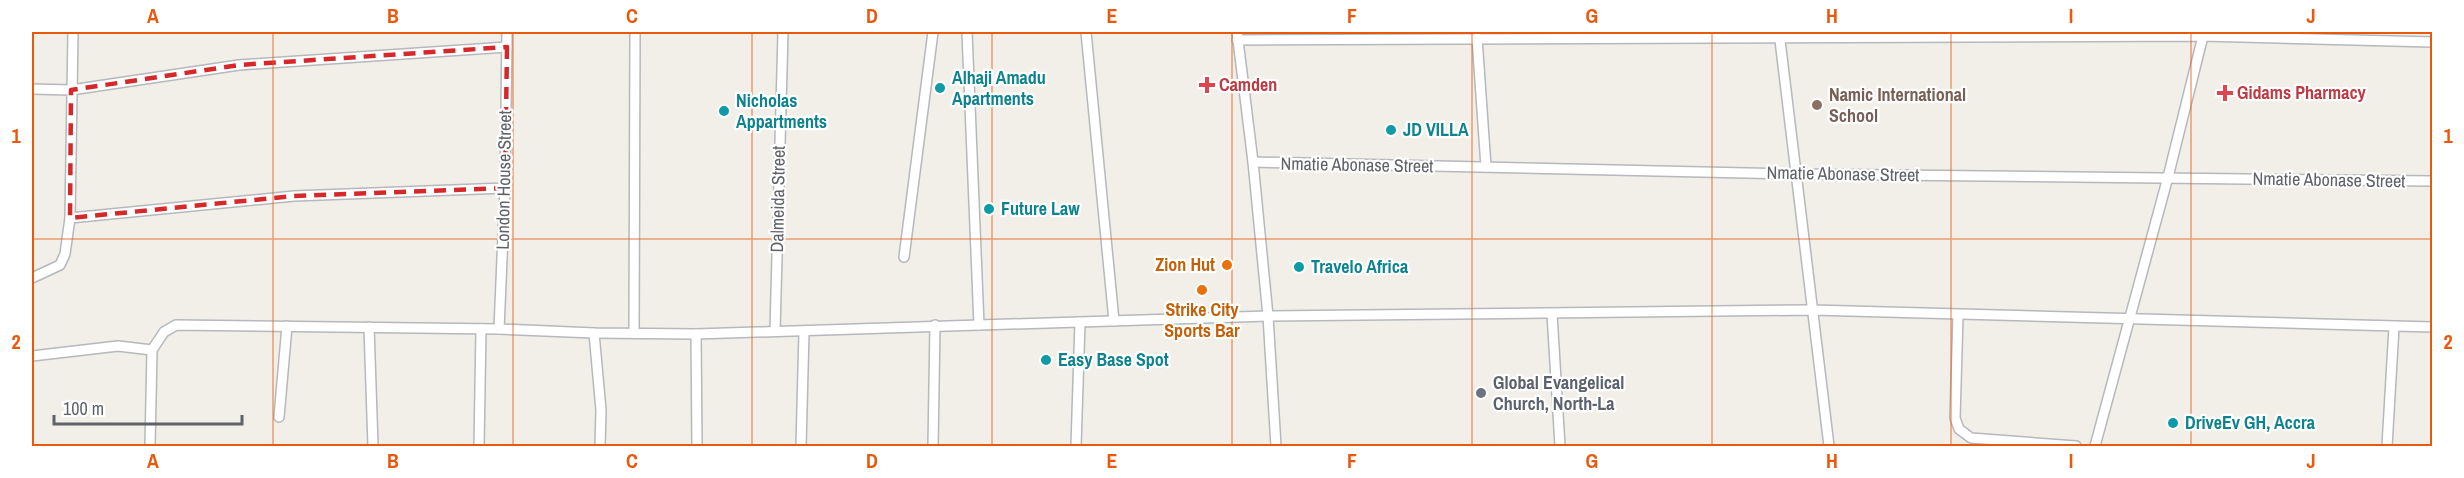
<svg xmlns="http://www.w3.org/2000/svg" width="2464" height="478" font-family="'Archivo Narrow',sans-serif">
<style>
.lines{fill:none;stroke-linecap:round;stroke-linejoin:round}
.minor-casing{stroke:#b5b8bc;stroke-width:12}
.minor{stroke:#fff;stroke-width:9}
.marked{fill:none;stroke:#d62828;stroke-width:4.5;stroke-dasharray:12 8;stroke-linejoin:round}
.grid{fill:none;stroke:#e8590c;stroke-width:1.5;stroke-opacity:0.55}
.health-dot{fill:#e0444e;stroke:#fff;stroke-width:2}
.culture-dot{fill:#0f9aa8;stroke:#fff;stroke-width:2}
.education-dot{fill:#8d6e63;stroke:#fff;stroke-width:2}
.food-dot{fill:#e8710a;stroke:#fff;stroke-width:2}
.worship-dot{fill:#6b7280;stroke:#fff;stroke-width:2}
.labels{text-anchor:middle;stroke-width:4.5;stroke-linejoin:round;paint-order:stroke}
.culture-label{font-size:18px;font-weight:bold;fill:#0d838f;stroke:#fff;text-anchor:start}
.health-label{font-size:18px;font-weight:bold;fill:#be3a42;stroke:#fff;text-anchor:start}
.education-label{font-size:18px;font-weight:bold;fill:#785e54;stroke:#fff;text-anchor:start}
.street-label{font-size:18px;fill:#5f6368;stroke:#fff}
.food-label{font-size:18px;font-weight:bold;fill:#c56008;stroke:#fff;text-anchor:end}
.worship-label{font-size:18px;font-weight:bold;fill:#5b616d;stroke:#fff;text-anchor:start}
.neatline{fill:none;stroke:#e8590c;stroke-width:2}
.grid-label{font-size:20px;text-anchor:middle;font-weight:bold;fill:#e8590c}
</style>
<rect width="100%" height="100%" fill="#f1efe8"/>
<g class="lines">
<g class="minor-casing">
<g id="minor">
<path d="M 967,32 L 979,325"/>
<path d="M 1086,32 L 1114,321"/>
<path d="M 1237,32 L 1253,162 L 1268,316 L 1276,446"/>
<path d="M 1779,32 L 1829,446"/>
<path d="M 1477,38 L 1486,167"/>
<path d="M 1237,40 L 2203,36 L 2432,42"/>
<path d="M 32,89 L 71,90 L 239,65 L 507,47"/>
<path d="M 1253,162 L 1796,174 L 2432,181"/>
<path d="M 70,218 L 294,196 L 505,188"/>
<path d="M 904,257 L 933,32"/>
<path d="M 32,278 L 60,265 L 65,254 L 70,218 L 73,32"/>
<path d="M 1552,314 L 1560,446"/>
<path d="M 1958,316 L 1955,418 L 1959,429 L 1971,438 L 2076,446"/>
<path d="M 369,327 L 373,446"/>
<path d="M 499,329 L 505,188 L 507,32"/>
<path d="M 775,331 L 783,32"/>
<path d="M 594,333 L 601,410 L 600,446"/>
<path d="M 634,333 L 635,32"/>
<path d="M 696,334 L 697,446"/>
<path d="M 32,356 L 118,346 L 152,350"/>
<path d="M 279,417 L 287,326"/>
<path d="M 150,446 L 152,350 L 164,332 L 176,325 L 499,329 L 594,333 L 696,334 L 1268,316 L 1812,310 L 2432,327"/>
<path d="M 479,446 L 481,329"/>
<path d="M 801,446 L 804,332"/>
<path d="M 933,446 L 935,325"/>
<path d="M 1076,446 L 1080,322"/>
<path d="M 2095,446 L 2168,177 L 2204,32"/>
<path d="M 2387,446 L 2394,327"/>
</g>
</g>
<use href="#minor" class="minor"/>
</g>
<path class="marked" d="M 507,47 L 505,188 L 294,196 L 70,218 L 71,90 L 239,65 Z"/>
<path class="grid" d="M 273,32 L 273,446M 513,32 L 513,446M 752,32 L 752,446M 992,32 L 992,446M 1232,32 L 1232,446M 1472,32 L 1472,446M 1712,32 L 1712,446M 1951,32 L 1951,446M 2191,32 L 2191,446M 32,239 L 2432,239"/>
<g class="health-dot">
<path d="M1204 76h6v6h6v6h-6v6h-6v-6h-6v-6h6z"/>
<path d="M2222 84h6v6h6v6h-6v6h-6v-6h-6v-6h6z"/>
</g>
<g class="culture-dot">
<circle cx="940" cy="88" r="6"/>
<circle cx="724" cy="111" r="6"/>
<circle cx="1391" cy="130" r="6"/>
<circle cx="989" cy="209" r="6"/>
<circle cx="1299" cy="267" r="6"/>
<circle cx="1046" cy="360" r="6"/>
<circle cx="2173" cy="423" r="6"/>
</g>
<circle class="education-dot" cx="1817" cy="105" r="6"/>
<g class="food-dot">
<circle cx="1227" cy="265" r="6"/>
<circle cx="1202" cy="290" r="6"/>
</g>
<circle class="worship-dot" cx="1481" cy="393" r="6"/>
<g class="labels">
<g class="culture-label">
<text x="952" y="84">Alhaji Amadu<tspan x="952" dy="21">Apartments</tspan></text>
<text x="736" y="107">Nicholas<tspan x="736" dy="21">Appartments</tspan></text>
<text x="1403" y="136">JD VILLA</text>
<text x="1001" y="215">Future Law</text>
<text x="1311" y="273">Travelo Africa</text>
<text x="1058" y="366">Easy Base Spot</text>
<text x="2185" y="429">DriveEv GH, Accra</text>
</g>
<g class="health-label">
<text x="1219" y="91">Camden</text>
<text x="2237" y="99">Gidams Pharmacy</text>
</g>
<g class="education-label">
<text x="1829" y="101">Namic International<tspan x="1829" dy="21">School</tspan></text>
</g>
<g class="street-label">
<text transform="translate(1357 165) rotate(1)" y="6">Nmatie Abonase Street</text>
<text transform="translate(1843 174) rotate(1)" y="6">Nmatie Abonase Street</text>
<text transform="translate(504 180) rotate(-89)" y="6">London House Street</text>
<text transform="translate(2329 180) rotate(1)" y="6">Nmatie Abonase Street</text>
<text transform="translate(778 199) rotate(-89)" y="6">Dalmeida Street</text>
</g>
<g class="food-label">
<text x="1215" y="271">Zion Hut</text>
<text x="1202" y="316" text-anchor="middle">Strike City<tspan x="1202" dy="21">Sports Bar</tspan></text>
</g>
<g class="worship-label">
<text x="1493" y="389">Global Evangelical<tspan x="1493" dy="21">Church, North-La</tspan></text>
</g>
</g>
<rect width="2464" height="478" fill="none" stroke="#ffffff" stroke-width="66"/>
<path d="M54 415v9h188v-9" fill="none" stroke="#5f6368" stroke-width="3"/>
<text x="63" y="415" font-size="18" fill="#5f6368" stroke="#ffffff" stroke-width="4.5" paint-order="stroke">100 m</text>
<rect x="33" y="33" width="2398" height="412" class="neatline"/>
<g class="grid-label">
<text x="153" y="23">A</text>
<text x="393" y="23">B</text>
<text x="632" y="23">C</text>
<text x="872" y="23">D</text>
<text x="1112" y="23">E</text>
<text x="1352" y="23">F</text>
<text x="1592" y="23">G</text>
<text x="1832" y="23">H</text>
<text x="2071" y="23">I</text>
<text x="2311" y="23">J</text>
<text x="16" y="143">1</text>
<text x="2448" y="143">1</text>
<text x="16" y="349">2</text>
<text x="2448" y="349">2</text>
<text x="153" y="468">A</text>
<text x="393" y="468">B</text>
<text x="632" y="468">C</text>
<text x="872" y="468">D</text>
<text x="1112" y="468">E</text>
<text x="1352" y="468">F</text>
<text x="1592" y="468">G</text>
<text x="1832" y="468">H</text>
<text x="2071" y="468">I</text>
<text x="2311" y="468">J</text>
</g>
</svg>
